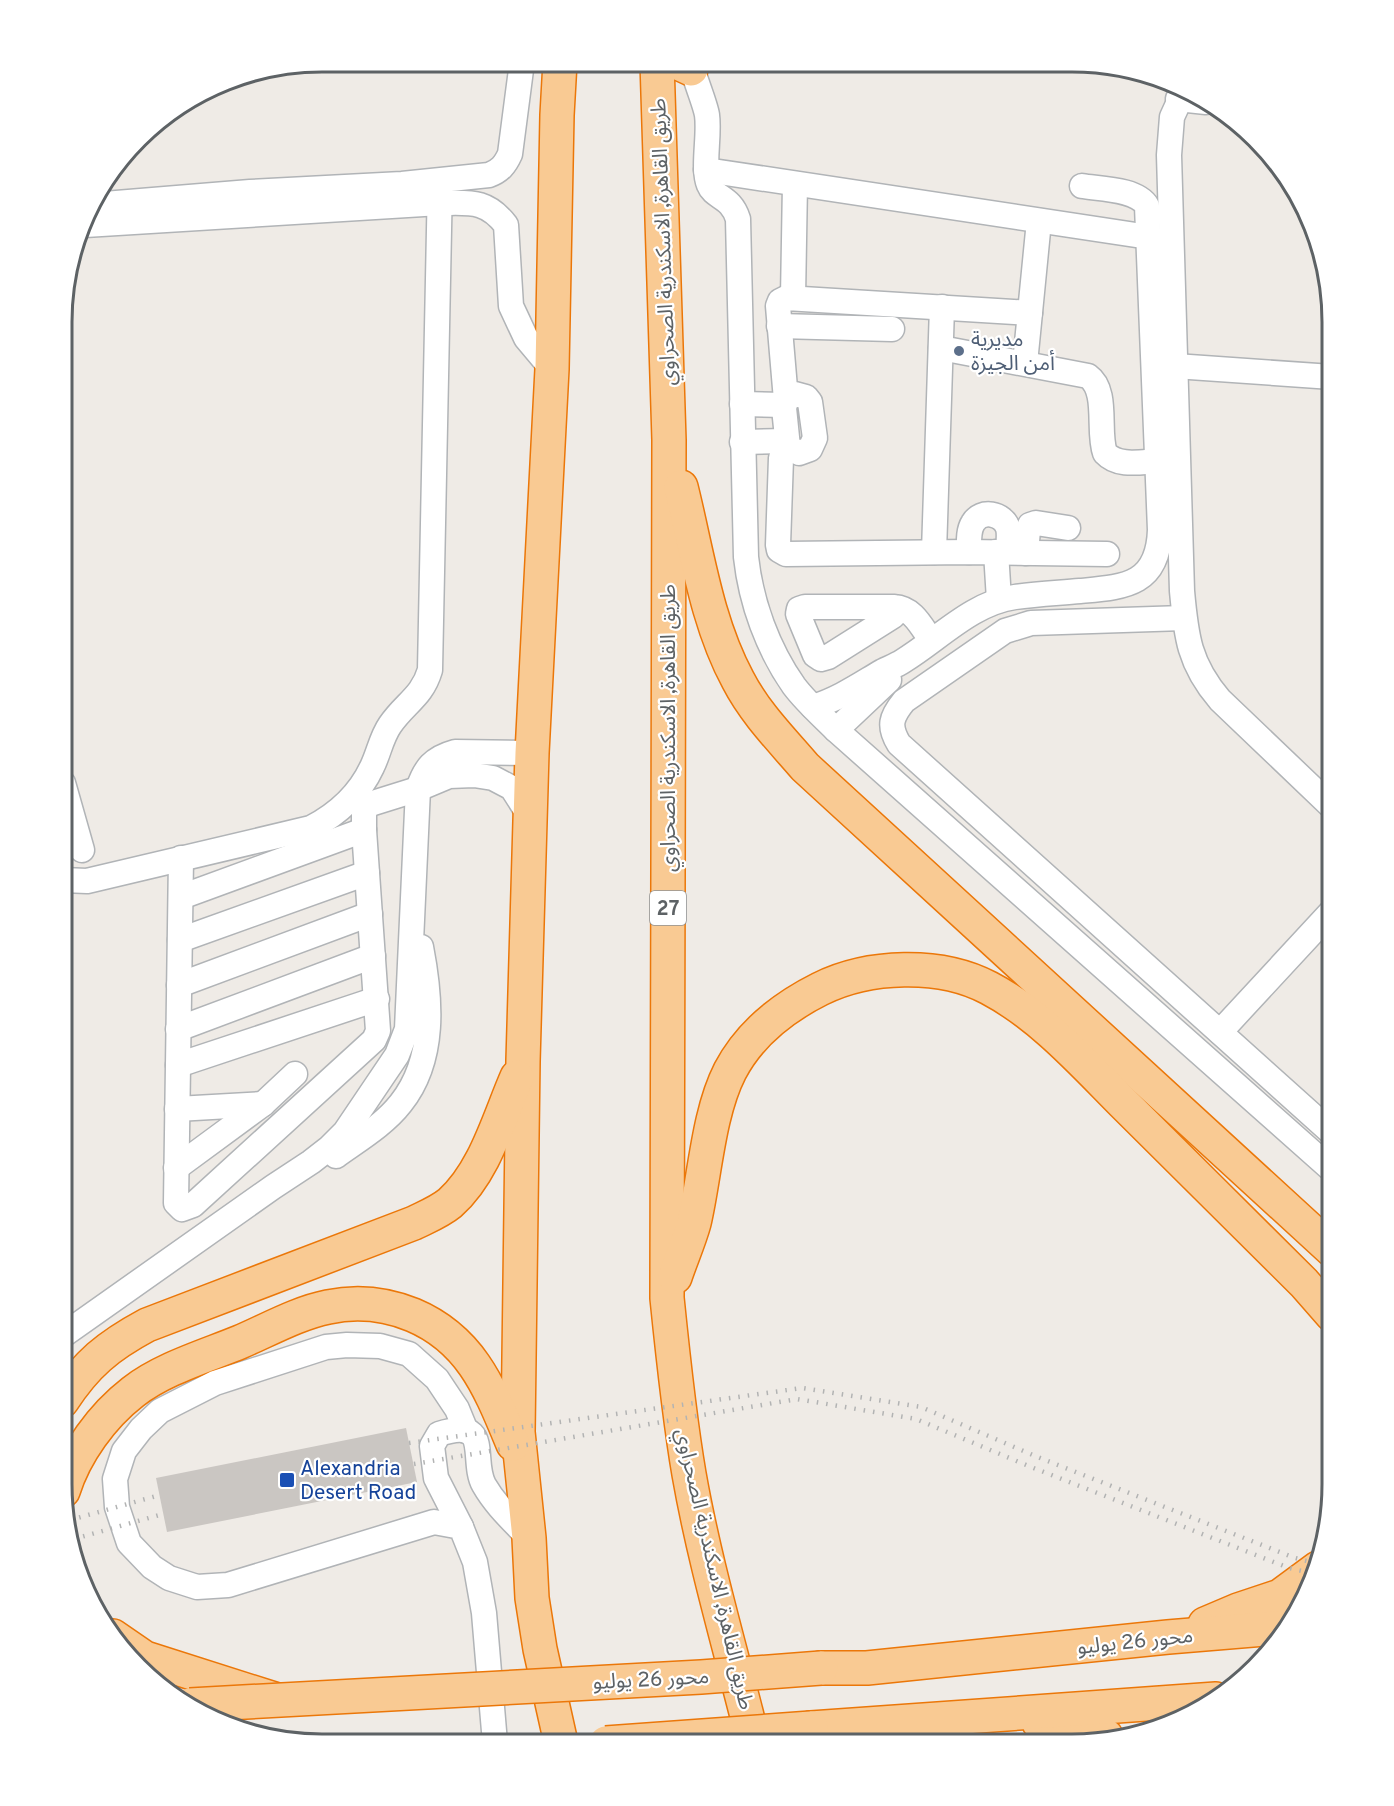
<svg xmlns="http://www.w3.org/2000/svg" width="1394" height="1806" font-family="Overpass,'Noto Sans Arabic',sans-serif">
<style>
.building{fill:#cac6c2}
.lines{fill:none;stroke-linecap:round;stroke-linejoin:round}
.minor-casing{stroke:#b1b4b7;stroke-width:27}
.highway-casing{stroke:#eb7709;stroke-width:36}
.minor{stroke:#fff;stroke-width:24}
.highway{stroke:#f9ca93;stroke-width:33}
.rail{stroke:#b2b3b3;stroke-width:4.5;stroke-dasharray:1.5 8;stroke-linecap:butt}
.highway-bridge-casing{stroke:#eb7709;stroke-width:36;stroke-linecap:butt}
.highway-bridge{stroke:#f9ca93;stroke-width:33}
.service-dot{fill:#5c6f8a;stroke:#fff;stroke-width:2}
.transit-dot{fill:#1a4fb4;stroke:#fff;stroke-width:2}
.labels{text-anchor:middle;stroke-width:4.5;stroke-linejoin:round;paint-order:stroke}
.shield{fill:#fff;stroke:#8e9193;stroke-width:1.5}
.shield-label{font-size:20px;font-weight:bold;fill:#5d6265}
.street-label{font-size:21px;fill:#5d6265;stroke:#fff}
.service-label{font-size:21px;fill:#4e5e75;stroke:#fff;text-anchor:start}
.transit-label{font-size:21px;fill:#164399;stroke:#fff;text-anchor:start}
.rim{fill:none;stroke:#5d6265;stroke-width:3}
</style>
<rect width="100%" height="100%" fill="#efebe6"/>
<path class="building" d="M 406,1428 L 417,1482 L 167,1532 L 156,1478 Z"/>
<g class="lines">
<g class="minor-casing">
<g id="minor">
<path d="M 692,63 C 691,71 705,102 707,115 C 710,136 702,168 709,185 C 714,198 731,196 738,219 L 746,557 C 751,603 768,649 794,686 C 806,702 822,716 836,730 L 1332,1170"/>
<path d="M 1183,93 L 1172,117 L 1169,155 L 1182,591 C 1186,636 1189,664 1220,700 L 1332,807"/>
<path d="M 1178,99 L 1206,102"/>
<path d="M 706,170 L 1149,237"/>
<path d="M 92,205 L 250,192 L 402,184 L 489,175 C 500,171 505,165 510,154 L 522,62"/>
<path d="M 85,225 L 440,203 C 469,203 486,199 506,225 L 511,306 L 526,338 L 552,369"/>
<path d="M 793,297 L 795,184"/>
<path d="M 779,326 L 892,329"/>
<path d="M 941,348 L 1088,376 C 1109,391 1097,431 1105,453 C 1118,467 1140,462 1157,461"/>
<path d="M 1025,363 L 1039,221"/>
<path d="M 1175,366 L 1332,377"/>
<path d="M 795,394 L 806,397 L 810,402 L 815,438 L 810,449 L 799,453 L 788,447 L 784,408 L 786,400 Z"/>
<path d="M 786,400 L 778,306 L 780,301 L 786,298 L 1030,313"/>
<path d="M 742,404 L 784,405"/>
<path d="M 742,442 L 786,441"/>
<path d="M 788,447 L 781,458 L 778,545 L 779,550 L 786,554 L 969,552 L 1107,554"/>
<path d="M 934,552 L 942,307"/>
<path d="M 969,552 C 969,542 968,531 973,523 C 981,509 1003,513 1008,528 C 1010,535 1008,545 1008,552"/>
<path d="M 996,552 L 999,600"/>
<path d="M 1026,553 L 1028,530 L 1030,525 L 1036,523 L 1068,528"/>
<path d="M 894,607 L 896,613 L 893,616 L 828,657 L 821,659 L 815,655 L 798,614 L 799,609 L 805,607 L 894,607 C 913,608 921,626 931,640"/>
<path d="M 1184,618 L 1031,623 L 1005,631 L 904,701 C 891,717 888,726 899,744 L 1332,1133"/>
<path d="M 813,707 C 839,699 859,685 883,671 C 889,668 897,665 903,661 C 939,639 972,603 1015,597 C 1036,594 1058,593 1080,591 C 1124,587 1158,586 1160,530 L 1147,206 C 1137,189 1101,189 1082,186"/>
<path d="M 836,730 L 889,680"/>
<path d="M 63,783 L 82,850"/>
<path d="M 181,858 L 176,1203 L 182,1209 L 193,1205 L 374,1040 L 378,1031 L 364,830 L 364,811 L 370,804 L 418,789 L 449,776 L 474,775 L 493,778 L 512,788 L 531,818"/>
<path d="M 63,880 L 87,881 L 311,828 C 338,814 359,795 372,767 C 379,753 381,738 390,725 C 405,703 422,697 430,670 L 440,181"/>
<path d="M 181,897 L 364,830"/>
<path d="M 180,940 L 367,873"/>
<path d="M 179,985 L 370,914"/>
<path d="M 178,1029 L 373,956"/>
<path d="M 1220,1032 L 1332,911"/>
<path d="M 178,1065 L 377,999"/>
<path d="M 177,1109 L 263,1104"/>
<path d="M 336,1156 C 358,1140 384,1125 401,1103 C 436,1059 431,999 421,947"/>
<path d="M 176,1168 L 263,1104 L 295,1074"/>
<path d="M 62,1336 L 273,1187 L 311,1162 L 329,1148 L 345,1132 L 397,1055 L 407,1029 L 418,789 C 425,768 433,758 455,752 L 532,753"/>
<path d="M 466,1431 L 457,1409 L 437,1379 L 409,1354 L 380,1346 L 347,1345 L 326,1347 L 215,1383 L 160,1411 L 141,1429 L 124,1451 L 115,1479 L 117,1507 L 129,1543 L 152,1567 L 169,1578 L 197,1587 L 228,1585 L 434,1522 L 461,1527 L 475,1562 L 484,1613 L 495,1743"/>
<path d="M 461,1527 L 436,1478 L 432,1446 L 439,1434 C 493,1416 470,1460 484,1485 C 496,1506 513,1521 529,1538"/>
</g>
</g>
<g class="highway-casing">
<g id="highway">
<path d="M 560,62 L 557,115 L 552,369 L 532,753 L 523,1061 L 518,1432 L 529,1538 L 532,1598 L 540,1649 L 561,1743"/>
<path d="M 657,62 L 669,440 L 667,1298 C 673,1357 679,1416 689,1474 C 705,1565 732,1654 754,1744"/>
<path d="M 678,63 L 691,69"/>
<path d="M 681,487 C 697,551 706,621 738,680 C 755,713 781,739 805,767 L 1332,1250"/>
<path d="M 675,1277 C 681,1259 689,1241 694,1223 C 705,1176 708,1114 730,1071 C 750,1033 782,1008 820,989 C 868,965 940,962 989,988 C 1042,1016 1084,1064 1126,1106 C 1185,1165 1245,1224 1304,1283 L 1332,1315"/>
<path d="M 62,1401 C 86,1364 108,1346 147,1325 L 414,1223 C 426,1217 439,1212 450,1203 C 485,1172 499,1118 517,1077"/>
<path d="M 63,1491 C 75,1453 102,1416 133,1392 C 162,1369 206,1356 240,1342 C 268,1330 298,1313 328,1307 C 356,1301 386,1304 413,1315 C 472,1340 490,1389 513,1444"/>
<path d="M 1205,1624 L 1238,1610 L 1280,1596 L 1318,1568"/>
<path d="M 113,1636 L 145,1658 L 274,1699"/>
<path d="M 821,1668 L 867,1668 L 1168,1637 L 1289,1627"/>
<path d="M 1039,1723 L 1049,1728 L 1106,1736"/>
<path d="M 811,1728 L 1216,1699"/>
</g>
</g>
<use href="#minor" class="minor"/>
<use href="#highway" class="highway"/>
<g class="rail">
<path d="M 409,1443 L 802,1388 L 921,1407 L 1035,1456 L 1295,1558 L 1319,1564"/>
<path d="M 414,1464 L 797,1399 L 916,1419 L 1031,1467 L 1289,1568 L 1315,1574"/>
<path d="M 70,1520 L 160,1495"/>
<path d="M 74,1539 L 163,1514"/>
</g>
<g class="highway-bridge-casing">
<g id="highway-bridge">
<path d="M 190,1705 L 701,1677 L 821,1668"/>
<path d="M 606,1743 L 811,1728"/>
</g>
</g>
<use href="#highway-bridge" class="highway-bridge"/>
</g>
<circle class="service-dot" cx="959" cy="351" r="6"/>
<rect class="transit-dot" x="279" y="1472" width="16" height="16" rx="3"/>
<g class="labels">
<rect class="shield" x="650" y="891" width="36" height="34" rx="4.5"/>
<g class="shield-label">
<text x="668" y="915">27</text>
</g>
<g class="street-label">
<text transform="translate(663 242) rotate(-92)" y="7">طريق القاهرة, الاسكندرية الصحراوي</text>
<text transform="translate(668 728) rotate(-90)" y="7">طريق القاهرة, الاسكندرية الصحراوي</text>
<text transform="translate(715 1569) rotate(77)" y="7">طريق القاهرة, الاسكندرية الصحراوي</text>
<text transform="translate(1135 1641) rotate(-6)" y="7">محور 26 يوليو</text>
<text transform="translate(651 1679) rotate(-3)" y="7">محور 26 يوليو</text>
</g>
<g class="service-label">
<text x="971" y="346">مديرية<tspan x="971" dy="24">أمن الجيزة</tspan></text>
</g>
<g class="transit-label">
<text x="300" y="1475">Alexandria<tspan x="300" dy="24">Desert Road</tspan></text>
</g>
</g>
<path d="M0 0H1394V1806H0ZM322 72H1072A250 250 0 0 1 1322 322V1484A250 250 0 0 1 1072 1734H322A250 250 0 0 1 72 1484V322A250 250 0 0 1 322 72Z" fill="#fff" fill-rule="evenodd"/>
<path class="rim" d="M322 72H1072A250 250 0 0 1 1322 322V1484A250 250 0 0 1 1072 1734H322A250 250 0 0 1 72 1484V322A250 250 0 0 1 322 72Z"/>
</svg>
